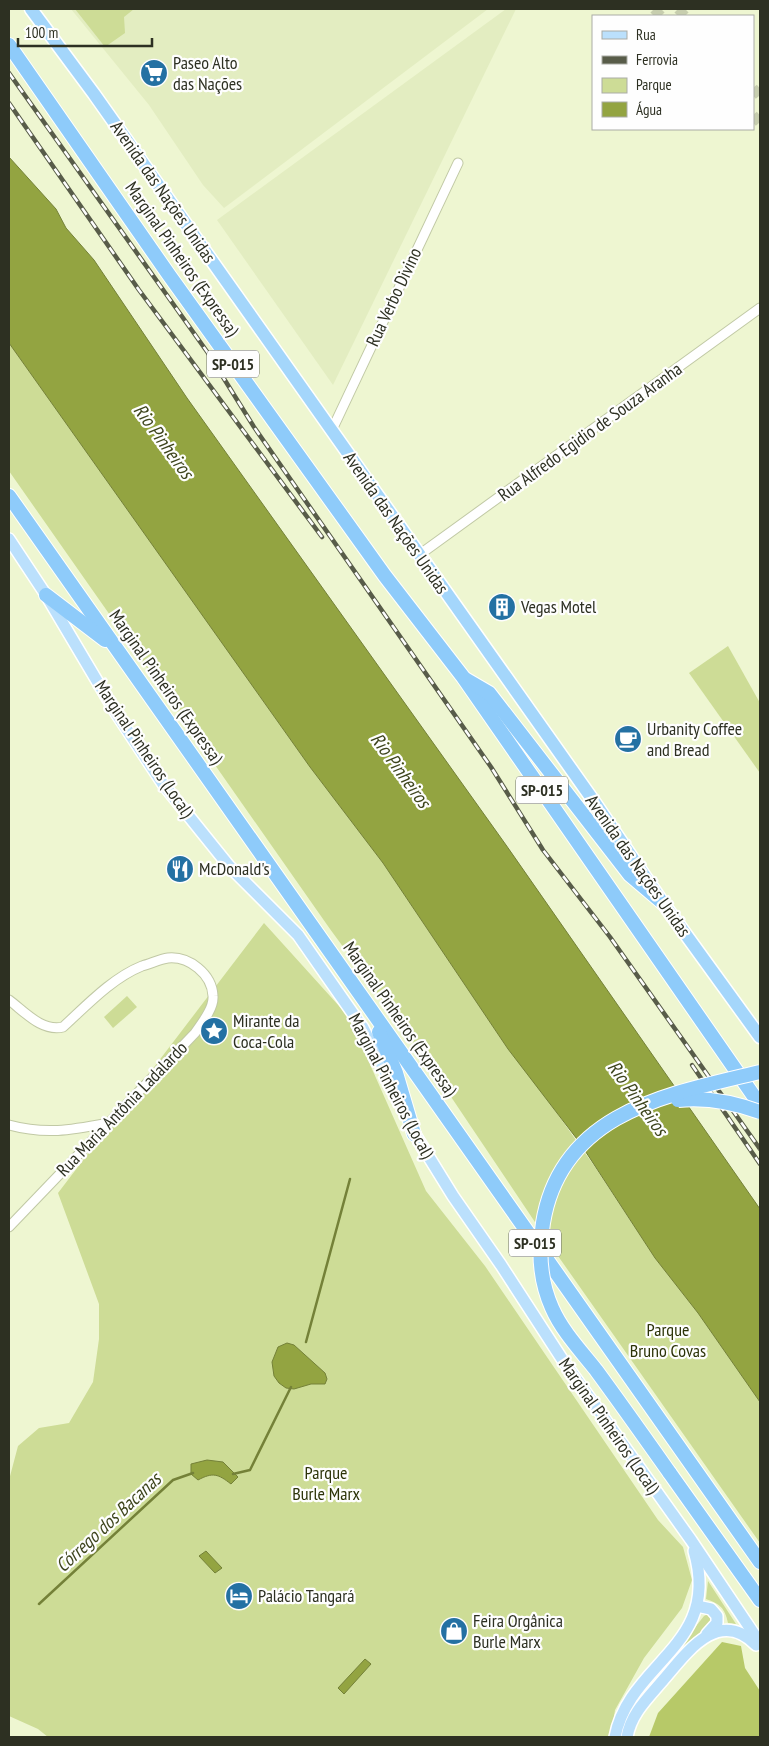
<svg xmlns="http://www.w3.org/2000/svg" width="769" height="1746" font-family="'PT Sans Narrow',sans-serif">
<style>
.built{fill:#e3edc1}
.green{fill:#cddc96}
.forest{fill:#b7c968}
.water{fill:#93a441;stroke:#748138}
.lines{fill:none;stroke-linecap:round;stroke-linejoin:round}
.stream{stroke:#748138;stroke-width:2.5}
.secondary-tunnel{stroke:#c7ceae;stroke-width:10;stroke-dasharray:10 5;stroke-linecap:butt}
.tertiary-casing{stroke:#c1c9a5;stroke-width:11}
.primary-casing{stroke:#fff;stroke-width:14}
.trunk-casing{stroke:#fff;stroke-width:15}
.motorway-casing{stroke:#fff;stroke-width:16}
.tertiary{stroke:#fff;stroke-width:9}
.primary{stroke:#bbe0fc;stroke-width:11}
.trunk{stroke:#a4d6fb;stroke-width:12}
.motorway{stroke:#8ecbfa;stroke-width:14}
.rail-casing{stroke:#585c49;stroke-width:4.5}
.rail{stroke:#fefefe;stroke-width:2.5;stroke-dasharray:8;stroke-linecap:butt}
.motorway-bridge-casing{stroke:#fff;stroke-width:16;stroke-linecap:butt}
.motorway-bridge{stroke:#8ecbfa;stroke-width:14}
.labels{text-anchor:middle;stroke-width:4.5;stroke-linejoin:round;paint-order:stroke}
.shield{fill:#fefefe;stroke:#6c6e64;stroke-width:1}
.shield-label{font-size:16px;font-weight:bold;fill:#2d3022}
.poi-label{font-size:18px;fill:#2d3022;stroke:#fefefe;text-anchor:start}
.street-label{font-size:18px;fill:#2d3022;stroke:#fefefe}
.park-label{font-size:18px;fill:#2c3308;stroke:#fefefe}
.water-label{font-size:19px;font-style:italic;fill:#3e451d;stroke:#fefefe}
</style>
<rect width="100%" height="100%" fill="#eef6d1"/>
<g class="built">
<path d="M 71,9 L 488,9 L 224,208 L 203,185 L 149,105 Z"/>
<path d="M 506,9 L 516,9 L 333,385 L 217,220 Z"/>
</g>
<g class="green">
<path d="M 75,9 L 134,9 L 124,17 L 125,33 L 105,47 Z"/>
<path d="M 9,343 L 310,767 L 383,863 L 508,1049 L 537,1085 L 595,1167 L 655,1258 L 698,1313 L 760,1402 L 760,1543 L 551,1246 L 429,1064 L 330,929 L 9,471 Z"/>
<path d="M 728,646 L 760,703 L 760,773 L 689,673 Z"/>
<path d="M 264,923 L 349,1017 L 426,1191 L 485,1266 L 658,1520 L 683,1547 L 692,1580 L 682,1608 L 644,1658 L 615,1710 L 611,1737 L 48,1737 L 38,1729 L 9,1716 L 9,1480 L 18,1446 L 39,1428 L 69,1423 L 93,1382 L 99,1339 L 99,1304 L 58,1193 Z"/>
<path d="M 127,996 L 137,1007 L 113,1028 L 104,1017 Z"/>
<path d="M 708,1581 L 736,1624 L 728,1623 C 725,1608 720,1604 706,1599 Z"/>
<path d="M 708,1614 L 714,1621 L 707,1630 L 674,1654 L 704,1616 Z"/>
</g>
<path class="forest" d="M 722,1642 L 741,1646 L 745,1668 L 760,1691 L 760,1737 L 649,1737 L 658,1713 Z"/>
<g class="water">
<path d="M 9,157 L 56,209 L 66,228 L 94,260 L 187,398 L 506,845 L 760,1209 L 760,1402 L 698,1313 L 655,1258 L 580,1143 L 508,1049 L 383,863 L 310,767 L 9,343 Z"/>
<path d="M 287,1343 L 294,1345 L 325,1373 L 327,1379 L 325,1384 L 311,1384 L 294,1389 L 286,1388 L 279,1383 L 274,1376 L 272,1362 L 278,1347 Z"/>
<path d="M 207,1460 L 223,1462 L 238,1477 L 231,1484 C 218,1474 213,1472 198,1480 L 191,1474 L 191,1464 Z"/>
<path d="M 206,1551 L 222,1568 L 215,1573 L 199,1556 Z"/>
<path d="M 365,1659 L 371,1664 L 344,1694 L 338,1688 Z"/>
</g>
<g class="lines">
<g class="stream">
<path d="M 306,1342 L 350,1179"/>
<path d="M 233,1474 L 250,1470 L 291,1387"/>
<path d="M 39,1604 L 173,1480 L 193,1473"/>
</g>
<g class="secondary-tunnel">
<path d="M 654,9 L 661,16"/>
<path d="M 678,9 L 685,16"/>
<path d="M 753,88 L 760,96"/>
<path d="M 753,115 L 760,123"/>
</g>
<g class="tertiary-casing">
<g id="tertiary">
<path d="M 331,432 L 458,163"/>
<path d="M 419,555 L 760,308"/>
<path d="M 9,1000 C 25,1012 42,1032 63,1027 C 86,1006 112,978 142,966 C 150,964 160,959 168,958 C 189,956 212,974 213,996 C 214,1008 202,1023 195,1033 L 9,1227"/>
<path d="M 9,1125 C 46,1135 71,1130 108,1123"/>
</g>
</g>
<g class="primary-casing">
<g id="primary">
<path d="M 9,539 L 46,595 L 116,713 L 163,784 L 229,866 L 298,935 L 363,1028 L 398,1097"/>
<path d="M 411,1128 L 453,1196 L 501,1265 L 562,1359 L 691,1540 L 760,1643"/>
<path d="M 697,1606 L 711,1609 L 717,1616 L 717,1623 L 707,1634"/>
<path d="M 615,1737 C 629,1662 722,1646 694,1551"/>
<path d="M 627,1737 C 631,1713 649,1697 664,1679 C 687,1652 719,1607 756,1645"/>
</g>
</g>
<g class="trunk-casing">
<path id="trunk" d="M 31,9 L 94,94 L 593,800 L 663,903 L 760,1037"/>
</g>
<g class="motorway-casing">
<g id="motorway">
<path d="M 9,45 L 169,275 L 385,576 L 463,677 L 760,1105"/>
<path d="M 9,496 L 760,1562"/>
<path d="M 46,595 L 105,640"/>
<path d="M 465,679 L 489,693 L 630,875 L 663,903"/>
<path d="M 379,1032 L 396,1073 L 414,1134"/>
<path d="M 669,1472 L 760,1600"/>
</g>
</g>
<use href="#tertiary" class="tertiary"/>
<use href="#primary" class="primary"/>
<use href="#trunk" class="trunk"/>
<use href="#motorway" class="motorway"/>
<g class="rail-casing">
<g id="rail">
<path d="M 9,73 L 208,353 L 254,427 L 491,767 L 543,850 L 610,937 L 760,1149"/>
<path d="M 9,103 L 139,290 L 322,537"/>
<path d="M 692,1065 L 760,1164"/>
</g>
</g>
<use href="#rail" class="rail"/>
<g class="motorway-bridge-casing">
<g id="motorway-bridge">
<path d="M 678,1100 C 707,1097 733,1102 760,1112"/>
<path d="M 669,1472 C 645,1438 621,1404 596,1370 C 581,1351 562,1331 552,1308 C 540,1281 538,1252 543,1223 C 561,1112 669,1094 760,1072"/>
</g>
</g>
<use href="#motorway-bridge" class="motorway-bridge"/>
</g>
<defs>
<g id="supermarket-disc" transform="scale(1.4375)"><circle r="9.5" fill="#2471a3" stroke="#fefefe"/><path d="M-6-5.5h2.5l.6 2H6L4.5 2H-2.5L-4.4-4H-6ZM-1.5 3.2a1.3 1.3 0 1 0 .1 0ZM3 3.2a1.3 1.3 0 1 0 .1 0Z" fill="#fff"/></g>
<g id="building-disc" transform="scale(1.4375)"><circle r="9.5" fill="#2471a3" stroke="#fefefe"/><path d="M-4-6H4V6H1V3H-1V6H-4ZM-2.5-4.3h1.7v1.8h-1.7ZM.8-4.3h1.7v1.8H.8ZM-2.5-1h1.7V.8h-1.7ZM.8-1h1.7V.8H.8Z" fill="#fff"/></g>
<g id="cafe-disc" transform="scale(1.4375)"><circle r="9.5" fill="#2471a3" stroke="#fefefe"/><path d="M-5.5-4.5H6V0H3Q3 3.5 0 3.5H-2.5Q-5.5 3.5-5.5 0ZM3-3.2v2h1.7v-2ZM-6 4.5H4V6H-6Z" fill="#fff"/></g>
<g id="restaurant-disc" transform="scale(1.4375)"><circle r="9.5" fill="#2471a3" stroke="#fefefe"/><path d="M-5-6h1v4h1v-4h1v4h1v-4h1v5L-1.5 .5V6h-2V.5L-5-1ZM5-6V6H3V1.5H1.5Q1.5-4 5-6Z" fill="#fff"/></g>
<g id="sight-disc" transform="scale(1.4375)"><circle r="9.5" fill="#2471a3" stroke="#fefefe"/><path d="M0-6L1.8-2.2L6-1.7L2.9 1.2L3.7 5.4L0 3.3L-3.7 5.4L-2.9 1.2L-6-1.7L-1.8-2.2Z" fill="#fff"/></g>
<g id="hotel-disc" transform="scale(1.4375)"><circle r="9.5" fill="#2471a3" stroke="#fefefe"/><path d="M-6-4.5h1.5V1H6V5H4.5V3h-9V5H-6ZM-4 0a1.8 1.8 0 1 1 3.6 0ZM.5 0V-2.5h3Q6-2.5 6 0Z" fill="#fff"/></g>
<g id="shop-disc" transform="scale(1.4375)"><circle r="9.5" fill="#2471a3" stroke="#fefefe"/><path d="M-5-2.5h2.3a2.7 3.5 0 0 1 5.4 0H5L5.5 6h-11ZM-1.5-2.5h3a1.5 2.3 0 0 0-3 0Z" fill="#fff"/></g>
</defs>
<g fill-rule="evenodd">
<use href="#supermarket-disc" x="154" y="73"/>
<use href="#building-disc" x="502" y="607"/>
<use href="#cafe-disc" x="628" y="739"/>
<use href="#restaurant-disc" x="180" y="869"/>
<use href="#sight-disc" x="214" y="1031"/>
<use href="#hotel-disc" x="239" y="1596"/>
<use href="#shop-disc" x="454" y="1631"/>
</g>
<g class="labels">
<g class="shield">
<rect x="207" y="350.5" width="52" height="27" rx="4"/>
<rect x="516" y="776.5" width="52" height="27" rx="4"/>
<rect x="509" y="1229.5" width="52" height="27" rx="4"/>
</g>
<g class="shield-label">
<text x="233" y="370">SP-015</text>
<text x="542" y="796">SP-015</text>
<text x="535" y="1249">SP-015</text>
</g>
<g class="poi-label">
<text x="173" y="69">Paseo Alto<tspan x="173" dy="21">das Nações</tspan></text>
<text x="521" y="613">Vegas Motel</text>
<text x="647" y="735">Urbanity Coffee<tspan x="647" dy="21">and Bread</tspan></text>
<text x="199" y="875">McDonald's</text>
<text x="233" y="1027">Mirante da<tspan x="233" dy="21">Coca-Cola</tspan></text>
<text x="258" y="1602">Palácio Tangará</text>
<text x="473" y="1627">Feira Orgânica<tspan x="473" dy="21">Burle Marx</tspan></text>
</g>
<g class="street-label">
<text transform="translate(163 192) rotate(55)" y="6">Avenida das Nações Unidas</text>
<text transform="translate(182 259) rotate(55)" y="6">Marginal Pinheiros (Expressa)</text>
<text transform="translate(394 297) rotate(-65)" y="6">Rua Verbo Divino</text>
<text transform="translate(590 432) rotate(-36)" y="6">Rua Alfredo Egidio de Souza Aranha</text>
<text transform="translate(396 523) rotate(55)" y="6">Avenida das Nações Unidas</text>
<text transform="translate(166 687) rotate(55)" y="6">Marginal Pinheiros (Expressa)</text>
<text transform="translate(144 749) rotate(56)" y="6">Marginal Pinheiros (Local)</text>
<text transform="translate(638 866) rotate(55)" y="6">Avenida das Nações Unidas</text>
<text transform="translate(400 1019) rotate(55)" y="6">Marginal Pinheiros (Expressa)</text>
<text transform="translate(391 1086) rotate(62)" y="6">Marginal Pinheiros (Local)</text>
<text transform="translate(122 1109) rotate(-46)" y="6">Rua Maria Antônia Ladalardo</text>
<text transform="translate(609 1426) rotate(55)" y="6">Marginal Pinheiros (Local)</text>
</g>
<g class="park-label">
<text x="668" y="1336">Parque<tspan x="668" dy="21">Bruno Covas</tspan></text>
<text x="326" y="1479">Parque<tspan x="326" dy="21">Burle Marx</tspan></text>
</g>
<g class="water-label">
<text transform="translate(164 441) rotate(54)" y="7">Rio Pinheiros</text>
<text transform="translate(401 770) rotate(54)" y="7">Rio Pinheiros</text>
<text transform="translate(638 1098) rotate(54)" y="7">Rio Pinheiros</text>
<text transform="translate(108 1522) rotate(-43)" y="7">Córrego dos Bacanas</text>
</g>
</g>
<rect width="769" height="1746" fill="none" stroke="#2d3022" stroke-width="20"/>
<rect x="592" y="15" width="162" height="115" fill="#fefefe" stroke="#aaaca6"/>
<rect x="602" y="31" width="25" height="8" fill="#bbe0fc" stroke="#aaaca6"/>
<text x="636" y="40" font-size="15" fill="#2d3022">Rua</text>
<rect x="602" y="56" width="25" height="8" fill="#585c49" stroke="#aaaca6"/>
<text x="636" y="65" font-size="15" fill="#2d3022">Ferrovia</text>
<rect x="602" y="78" width="25" height="15" fill="#cddc96" stroke="#aaaca6"/>
<text x="636" y="90" font-size="15" fill="#2d3022">Parque</text>
<rect x="602" y="102" width="25" height="15" fill="#93a441" stroke="#aaaca6"/>
<text x="636" y="115" font-size="15" fill="#2d3022">Água</text>
<path d="M18 38v8h134v-8" fill="none" stroke="#2d3022" stroke-width="2.5"/>
<text x="25" y="38" font-size="15" fill="#2d3022" stroke="#fefefe" stroke-width="4" paint-order="stroke">100 m</text>
</svg>
